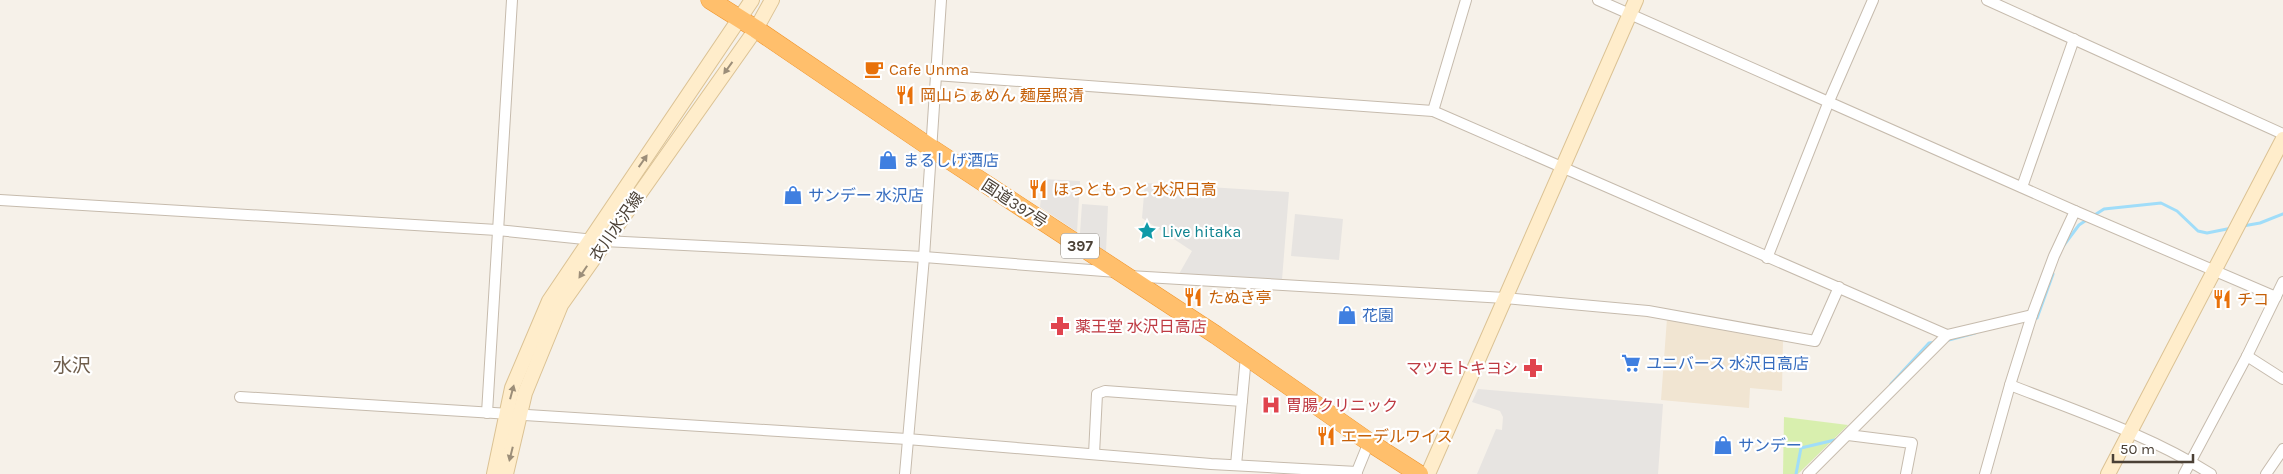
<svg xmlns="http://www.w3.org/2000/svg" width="2283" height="474" font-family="Karla,'Noto Sans JP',sans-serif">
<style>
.education{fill:#f1e5d2}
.green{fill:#d8efae}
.parking{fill:#e7e4e1}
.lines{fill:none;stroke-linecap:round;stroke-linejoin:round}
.stream{stroke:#a0ddf9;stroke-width:3}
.street-casing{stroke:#c6bbad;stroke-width:12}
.secondary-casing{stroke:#dbc294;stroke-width:16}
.highway-casing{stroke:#f0942a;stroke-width:19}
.street{stroke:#fff;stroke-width:10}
.secondary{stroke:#ffedcb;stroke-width:14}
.highway{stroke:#ffbf6c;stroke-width:18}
.oneway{fill:#9c8e79}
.labels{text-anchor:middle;stroke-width:4.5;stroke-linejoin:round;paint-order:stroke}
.shield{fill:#fff;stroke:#817a72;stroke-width:1}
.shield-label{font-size:15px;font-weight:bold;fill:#4b4136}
.food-label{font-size:16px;fill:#c56008;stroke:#fff;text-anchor:start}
.shop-label{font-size:16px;fill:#366cbe;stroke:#fff;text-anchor:start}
.street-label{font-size:16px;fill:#4b4136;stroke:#fff}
.culture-label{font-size:16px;fill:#0d838f;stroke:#fff;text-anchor:start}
.health-label{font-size:16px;fill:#be3a42;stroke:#fff;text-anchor:start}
.quarter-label{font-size:19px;fill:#6f5e4c;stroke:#fff}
</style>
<rect width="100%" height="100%" fill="#f6f1e9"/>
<path class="education" d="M 1667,318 L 1783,340 L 1782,391 L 1750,388 L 1749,408 L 1661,400 Z"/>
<path class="green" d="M 1784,417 L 1848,425 L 1798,474 L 1783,474 Z"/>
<g class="parking">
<path d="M 1043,179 L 1080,181 L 1077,232 L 1040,207 Z"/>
<path d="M 1145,183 L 1289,192 L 1282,280 L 1179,274 L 1192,251 L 1142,218 Z"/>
<path d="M 1082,204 L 1108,206 L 1106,252 L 1080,233 Z"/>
<path d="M 1295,214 L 1343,219 L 1339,260 L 1291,256 Z"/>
<path d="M 1478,389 L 1663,404 L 1658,474 L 1477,474 L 1496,429 L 1502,430 L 1503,417 L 1500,411 L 1472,402 Z"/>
</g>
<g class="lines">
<g class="stream">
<path d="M 2093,216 L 2104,209 L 2161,203 L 2177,211 L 2198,231 L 2207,233 L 2232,228"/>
<path d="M 2243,226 L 2260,223 L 2283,214"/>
<path d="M 2064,245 L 2079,225 L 2088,219"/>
<path d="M 2032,319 L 2037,318 L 2053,274"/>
<path d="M 1945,341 L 1975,333"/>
<path d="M 1891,384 L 1929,343 L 1937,342"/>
<path d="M 1796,474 L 1801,448 L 1839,439"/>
</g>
<g class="street-casing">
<g id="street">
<path d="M 1598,0 L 2075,211"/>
<path d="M 1987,0 L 2283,134"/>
<path d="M 935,75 L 1433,111 L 1947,335"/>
<path d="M 1433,111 L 1466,0"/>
<path d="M 2022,187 L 2074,39"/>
<path d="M 0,200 L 497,230 L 604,241 L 924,257 L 1117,272"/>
<path d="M 1767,258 L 1829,101 L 1873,0"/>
<path d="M 1129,276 L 1505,298 L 1648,311 L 1815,341 L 1839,287"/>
<path d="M 2247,356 L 2283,379"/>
<path d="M 2010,385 L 2032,315"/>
<path d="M 240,397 L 907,439 L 1211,464 L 1357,472"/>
<path d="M 487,413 L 512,0"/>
<path d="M 1848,435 L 1912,443 L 1906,474"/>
<path d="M 1094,454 L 1097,394 L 1105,391 L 1242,401"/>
<path d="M 1236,465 L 1246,356"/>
<path d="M 905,474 L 924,257 L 941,0"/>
<path d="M 1356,474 L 1369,442"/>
<path d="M 1808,474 L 1947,335 L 2032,315 L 2054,256 L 2075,211 L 2276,297"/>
<path d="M 1985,474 L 2010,385 C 2079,412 2149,435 2211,474"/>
<path d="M 2184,474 L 2247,356 L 2283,282"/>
<path d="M 2266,474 L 2283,449"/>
</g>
</g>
<g class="secondary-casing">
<g id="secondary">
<path d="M 494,474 L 512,388 L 549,301 L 752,0"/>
<path d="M 506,474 L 525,393 L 561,305 L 756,29 L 772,0"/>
<path d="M 1428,474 L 1636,0"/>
<path d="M 2108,474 L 2283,139"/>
</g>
</g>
<g class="highway-casing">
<path id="highway" d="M 710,0 L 756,29 L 931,148 L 1216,335 L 1369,442 L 1419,474"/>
</g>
<use href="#street" class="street"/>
<use href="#secondary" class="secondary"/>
<use href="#highway" class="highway"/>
</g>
<defs><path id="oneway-solid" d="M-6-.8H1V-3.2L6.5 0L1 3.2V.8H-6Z" transform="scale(1.25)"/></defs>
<g class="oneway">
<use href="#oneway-solid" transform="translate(728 68) rotate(126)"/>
<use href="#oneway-solid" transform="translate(643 161) rotate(-55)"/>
<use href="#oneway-solid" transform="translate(583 272) rotate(124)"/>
<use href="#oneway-solid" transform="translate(512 392) rotate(-75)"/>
<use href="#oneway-solid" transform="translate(511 454) rotate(104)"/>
</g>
<defs>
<g id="cafe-bare" transform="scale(1.5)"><path d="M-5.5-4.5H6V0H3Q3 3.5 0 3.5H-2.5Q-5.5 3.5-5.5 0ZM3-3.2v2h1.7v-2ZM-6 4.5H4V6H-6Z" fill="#e8710a" stroke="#fff" stroke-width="2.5" paint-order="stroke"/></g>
<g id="restaurant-bare" transform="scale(1.5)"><path d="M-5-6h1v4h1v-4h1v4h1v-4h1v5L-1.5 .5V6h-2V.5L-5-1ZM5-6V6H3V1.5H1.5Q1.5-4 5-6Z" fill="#e8710a" stroke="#fff" stroke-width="2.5" paint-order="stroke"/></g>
<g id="shop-bare" transform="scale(1.5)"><path d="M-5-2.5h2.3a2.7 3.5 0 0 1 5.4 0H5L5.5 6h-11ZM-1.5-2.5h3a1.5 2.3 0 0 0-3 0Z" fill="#3f7fe0" stroke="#fff" stroke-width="2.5" paint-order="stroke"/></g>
<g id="sight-bare" transform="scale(1.5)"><path d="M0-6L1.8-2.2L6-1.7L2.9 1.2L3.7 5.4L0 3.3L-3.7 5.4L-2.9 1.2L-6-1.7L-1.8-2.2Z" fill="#0f9aa8" stroke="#fff" stroke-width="2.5" paint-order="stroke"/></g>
<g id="pharmacy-bare" transform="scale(1.5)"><path d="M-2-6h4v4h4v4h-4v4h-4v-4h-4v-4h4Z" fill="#e0444e" stroke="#fff" stroke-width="2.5" paint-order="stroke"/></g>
<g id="supermarket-bare" transform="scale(1.5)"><path d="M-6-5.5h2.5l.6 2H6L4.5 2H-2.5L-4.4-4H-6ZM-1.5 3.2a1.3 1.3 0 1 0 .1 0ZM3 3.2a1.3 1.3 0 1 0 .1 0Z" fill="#3f7fe0" stroke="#fff" stroke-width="2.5" paint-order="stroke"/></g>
<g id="hospital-bare" transform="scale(1.5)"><path d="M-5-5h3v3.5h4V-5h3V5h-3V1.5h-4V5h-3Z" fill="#e0444e" stroke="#fff" stroke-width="2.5" paint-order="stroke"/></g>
</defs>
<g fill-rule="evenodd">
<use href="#cafe-bare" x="874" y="69"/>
<use href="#restaurant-bare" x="905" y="95"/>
<use href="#shop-bare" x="888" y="160"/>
<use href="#restaurant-bare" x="1038" y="189"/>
<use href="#shop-bare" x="793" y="195"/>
<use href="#sight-bare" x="1147" y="231"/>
<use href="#restaurant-bare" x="1193" y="297"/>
<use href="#restaurant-bare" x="2222" y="299"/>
<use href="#shop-bare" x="1347" y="315"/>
<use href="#pharmacy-bare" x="1060" y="326"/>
<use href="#supermarket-bare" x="1631" y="363"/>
<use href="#pharmacy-bare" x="1533" y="368"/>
<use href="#hospital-bare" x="1271" y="405"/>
<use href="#restaurant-bare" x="1326" y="436"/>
<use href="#shop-bare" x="1723" y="445"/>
</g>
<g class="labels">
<rect class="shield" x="1061" y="233.5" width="38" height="25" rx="4"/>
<g class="shield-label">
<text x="1080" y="251">397</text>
</g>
<g class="food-label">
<text x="889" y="75">Cafe Unma</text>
<text x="920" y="101">岡山らぁめん 麺屋照清</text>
<text x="1053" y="195">ほっともっと 水沢日高</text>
<text x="1208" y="303">たぬき亭</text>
<text x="2237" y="305">チコ</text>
<text x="1341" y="442">エーデルワイス</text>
</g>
<g class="shop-label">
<text x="903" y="166">まるしげ酒店</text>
<text x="808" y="201">サンデー 水沢店</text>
<text x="1362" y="321">花園</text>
<text x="1646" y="369">ユニバース 水沢日高店</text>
<text x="1738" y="451">サンデー</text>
</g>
<g class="street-label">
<text transform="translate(1015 203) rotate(33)" y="6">国道397号</text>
<text transform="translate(616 226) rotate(-55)" y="6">衣川水沢線</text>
</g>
<g class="culture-label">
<text x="1162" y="237">Live hitaka</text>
</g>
<g class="health-label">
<text x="1075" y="332">薬王堂 水沢日高店</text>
<text x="1518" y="374" text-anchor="end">マツモトキヨシ</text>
<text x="1286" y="411">胃腸クリニック</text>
</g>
<g class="quarter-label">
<text x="72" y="372">水沢</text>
</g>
</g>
<path d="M2113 454v8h80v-8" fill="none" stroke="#4b4136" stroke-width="2.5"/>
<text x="2120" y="454" font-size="15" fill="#4b4136" stroke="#ffffff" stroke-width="4" paint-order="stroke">50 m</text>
</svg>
